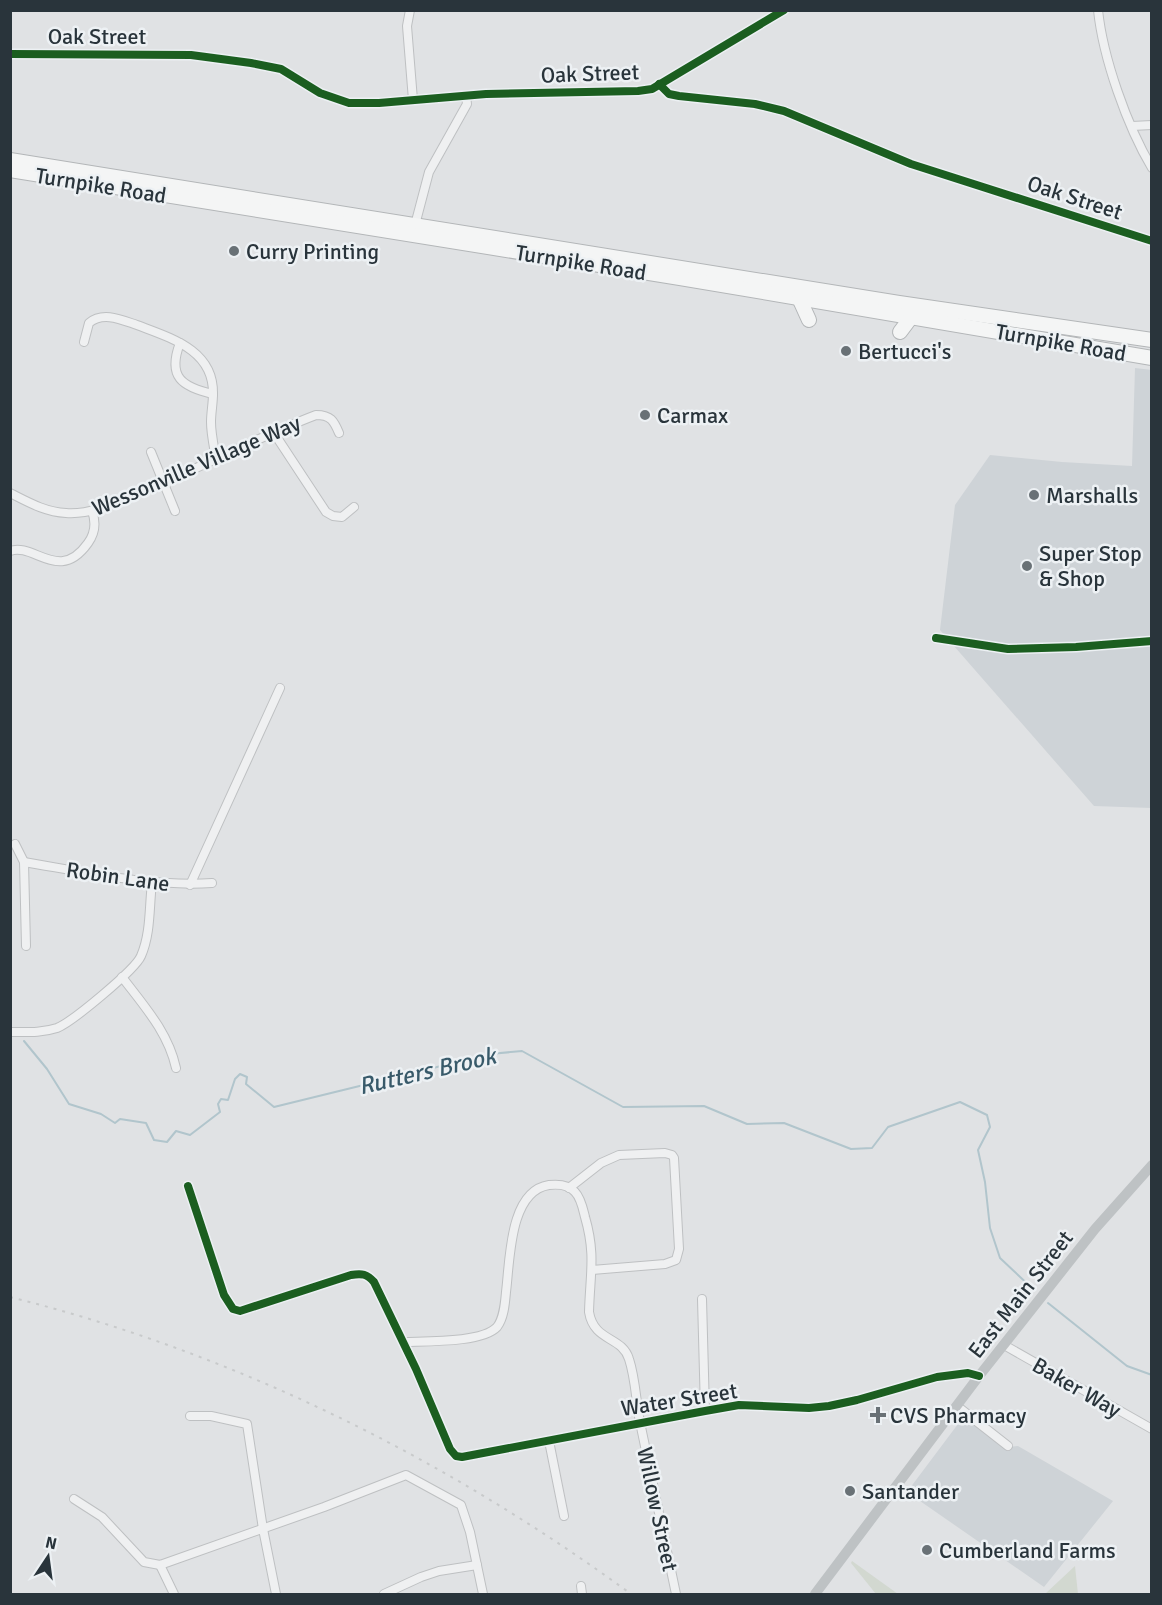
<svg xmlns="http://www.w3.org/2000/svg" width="1162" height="1605" font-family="Signika,sans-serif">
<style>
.built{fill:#ced3d7}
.green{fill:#d2d8d0}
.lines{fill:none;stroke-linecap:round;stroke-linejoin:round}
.stream{stroke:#b1c5cc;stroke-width:2}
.street-casing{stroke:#bec0c2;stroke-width:10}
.highway-casing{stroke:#b3b6b8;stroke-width:16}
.street{stroke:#eff0f1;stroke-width:8}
.secondary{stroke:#bec2c4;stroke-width:10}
.highway{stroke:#f4f5f5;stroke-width:14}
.rail{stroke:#c8cacb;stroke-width:2;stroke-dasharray:3 6;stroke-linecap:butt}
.cycleway-casing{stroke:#edf1f4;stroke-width:11}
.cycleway{stroke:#1b5e20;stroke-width:8}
.poi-dot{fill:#697176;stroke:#edf1f4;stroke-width:2}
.labels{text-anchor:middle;stroke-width:5;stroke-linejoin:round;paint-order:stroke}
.street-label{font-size:22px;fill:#29343b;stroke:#edf1f4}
.poi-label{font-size:22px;fill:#29343b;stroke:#edf1f4;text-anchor:start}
.water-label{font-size:24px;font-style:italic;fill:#385a6a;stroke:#edf1f4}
</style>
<rect width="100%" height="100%" fill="#e0e2e4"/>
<g class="built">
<path d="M 1135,368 L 1152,370 L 1151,808 L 1094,806 L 940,630 L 955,505 L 990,455 L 1062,462 L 1132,466 Z"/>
<path d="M 964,1416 L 1007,1447 L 1018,1446 L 1113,1501 L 1044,1587 L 907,1492 Z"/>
</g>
<g class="green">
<path d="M 852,1561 L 898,1594 L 876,1594 L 851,1563 Z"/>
<path d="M 1075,1566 L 1078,1594 L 1045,1594 Z"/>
</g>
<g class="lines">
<g class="stream">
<path d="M 24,1041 L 47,1069 L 69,1104 L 101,1114 L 115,1123 L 120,1119 L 146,1123 L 154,1140 L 167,1142 L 176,1131 L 190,1135 L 220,1112 L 218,1104 L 221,1099 L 228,1100 L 235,1079 L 240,1074 L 247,1077 L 246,1084 L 274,1107 L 490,1054 L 522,1051 L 623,1107 L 704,1106 L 747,1124 L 784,1123 L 851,1149 L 872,1148 L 888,1127 L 960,1102 L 987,1115 L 990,1127 L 978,1150 L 985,1182 L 990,1228 L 1000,1258 L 1034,1290"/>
<path d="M 1048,1303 L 1127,1366 L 1152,1375"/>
</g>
<g class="street-casing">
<g id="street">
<path d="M 410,10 L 407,26 L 413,100"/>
<path d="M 1098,10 C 1103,58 1127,126 1152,168"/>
<path d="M 10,54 L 191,55 L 251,63 L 281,69 L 320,93 L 349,103 L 379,103 L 486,94 L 638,91 L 652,89 L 784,10"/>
<path d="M 659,84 L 669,94 L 679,96 L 755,104 L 784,111 L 911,164 L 1152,241"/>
<path d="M 1132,126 L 1152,125"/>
<path d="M 415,225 L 429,172 L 467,104 L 466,96"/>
<path d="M 84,342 L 89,323 C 103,311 122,320 137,325 C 171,338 214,350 213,394 C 213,403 211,413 211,422 C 211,434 214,447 216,459"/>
<path d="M 180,343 C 167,377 182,387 213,394"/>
<path d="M 274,433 L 326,512 L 333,516 L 342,517 L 354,507"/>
<path d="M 151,452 L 175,511"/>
<path d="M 10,493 C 28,502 45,512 66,513 C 93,515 119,501 144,491 C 202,467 258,437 316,415 C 331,415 334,421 339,433"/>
<path d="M 10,551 C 34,542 59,584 88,543 C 96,532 96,522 92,511"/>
<path d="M 15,844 L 24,862 L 26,946"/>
<path d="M 24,862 C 84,872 152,887 212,883"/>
<path d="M 190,885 L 280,688"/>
<path d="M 122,977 C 144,1006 168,1032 176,1068"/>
<path d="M 10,1032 C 26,1032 42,1033 57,1028 C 72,1022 135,970 141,956 C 151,933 149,907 152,883"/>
<path d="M 188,1186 L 224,1295 L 233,1309 L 240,1311 L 351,1275 C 362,1273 367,1274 374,1282 L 416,1369 L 450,1449 L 456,1456 L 462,1457 L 705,1411 L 739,1405 L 809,1408 L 829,1406 L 857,1400 L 937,1377 L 968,1373 L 979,1376"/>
<path d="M 569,1188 L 601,1163 L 619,1155 L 665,1153 L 672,1155 L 674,1158 L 679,1249 L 676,1260 L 665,1264 L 592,1270"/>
<path d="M 702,1299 L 705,1411"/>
<path d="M 404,1342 C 425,1341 482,1343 497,1327 C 504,1318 505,1303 506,1292 C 510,1261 509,1191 549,1185 C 558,1184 569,1185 575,1192 C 581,1198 583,1209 585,1217 C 596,1255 590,1274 589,1312 C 594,1342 622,1336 629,1359 C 636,1380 636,1405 641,1427 C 653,1483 665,1539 676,1594"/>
<path d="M 1004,1345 L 1152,1429"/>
<path d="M 957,1406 L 1008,1446"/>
<path d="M 190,1416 L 211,1416 L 247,1424 L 263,1529 L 276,1594"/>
<path d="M 549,1441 L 564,1516"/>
<path d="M 74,1499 L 102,1517 L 144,1562 L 160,1565"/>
<path d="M 160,1565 L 324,1507 L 406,1475 L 461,1505 L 470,1532 L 483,1594"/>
<path d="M 160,1565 L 174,1594"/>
<path d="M 581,1586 L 582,1594"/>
<path d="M 384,1594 L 421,1577 L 439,1571 L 477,1565"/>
</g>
</g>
<g class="highway-casing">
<g id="highway">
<path d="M 10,160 L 899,303 L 1152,340"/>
<path d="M 10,170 L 680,278 L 1152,358"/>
<path d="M 799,298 L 809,320"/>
<path d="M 900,332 L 912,316"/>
</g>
</g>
<use href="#street" class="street"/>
<path class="secondary" d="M 815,1594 L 979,1376 L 1095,1229 L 1152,1165"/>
<use href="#highway" class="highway"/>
<path class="rail" d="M 10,1297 C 235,1353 445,1458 631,1594"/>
<g class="cycleway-casing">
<g id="cycleway">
<path d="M 10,54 L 191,55 L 251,63 L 281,69 L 320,93 L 349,103 L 379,103 L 486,94 L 638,91 L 652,89 L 784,10"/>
<path d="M 659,84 L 669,94 L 679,96 L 755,104 L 784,111 L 911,164 L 1152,241"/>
<path d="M 936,638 L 1008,649 L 1076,647 L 1152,641"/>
<path d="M 188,1186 L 224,1295 L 233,1309 L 240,1311 L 351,1275 C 362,1273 367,1274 374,1282 L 416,1369 L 450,1449 L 456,1456 L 462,1457 L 705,1411 L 739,1405 L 809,1408 L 829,1406 L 857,1400 L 937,1377 L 968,1373 L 979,1376"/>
</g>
</g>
<use href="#cycleway" class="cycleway"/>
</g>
<g class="poi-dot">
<circle cx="234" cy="251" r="6"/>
<circle cx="846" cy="351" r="6"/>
<circle cx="645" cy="415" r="6"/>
<circle cx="1034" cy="495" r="6"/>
<circle cx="1027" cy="566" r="6"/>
<path d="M875 1406h6v6h6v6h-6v6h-6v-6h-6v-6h6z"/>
<circle cx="850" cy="1491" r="6"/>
<circle cx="927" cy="1550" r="6"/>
</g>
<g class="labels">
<g class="street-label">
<text x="97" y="44">Oak Street</text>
<text transform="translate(590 73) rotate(-2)" y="8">Oak Street</text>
<text transform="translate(101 185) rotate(9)" y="8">Turnpike Road</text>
<text transform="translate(1075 197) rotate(18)" y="8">Oak Street</text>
<text transform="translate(581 262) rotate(9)" y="8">Turnpike Road</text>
<text transform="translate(1061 342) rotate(10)" y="8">Turnpike Road</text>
<text transform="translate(196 465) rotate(-23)" y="8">Wessonville Village Way</text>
<text transform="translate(118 876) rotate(8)" y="8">Robin Lane</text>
<text transform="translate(1020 1294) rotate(-52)" y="8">East Main Street</text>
<text transform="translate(1077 1387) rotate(30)" y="8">Baker Way</text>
<text transform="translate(679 1399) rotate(-9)" y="8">Water Street</text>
<text transform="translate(658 1509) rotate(78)" y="8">Willow Street</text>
</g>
<g class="poi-label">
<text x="246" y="259">Curry Printing</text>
<text x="858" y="359">Bertucci's</text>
<text x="657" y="423">Carmax</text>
<text x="1046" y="503">Marshalls</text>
<text x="1039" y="561">Super Stop<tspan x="1039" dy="25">&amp; Shop</tspan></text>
<text x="890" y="1423">CVS Pharmacy</text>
<text x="862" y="1499">Santander</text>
<text x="939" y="1558">Cumberland Farms</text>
</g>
<g class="water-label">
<text transform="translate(427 1071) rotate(-13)" y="8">Rutters Brook</text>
</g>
</g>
<rect width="1162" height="1605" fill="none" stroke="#29343b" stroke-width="24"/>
<g transform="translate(48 1557) rotate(13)" stroke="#edf1f4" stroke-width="4.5" paint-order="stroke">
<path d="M0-4.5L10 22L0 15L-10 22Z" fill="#29343b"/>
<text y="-9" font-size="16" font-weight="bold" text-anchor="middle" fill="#29343b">N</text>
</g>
</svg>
